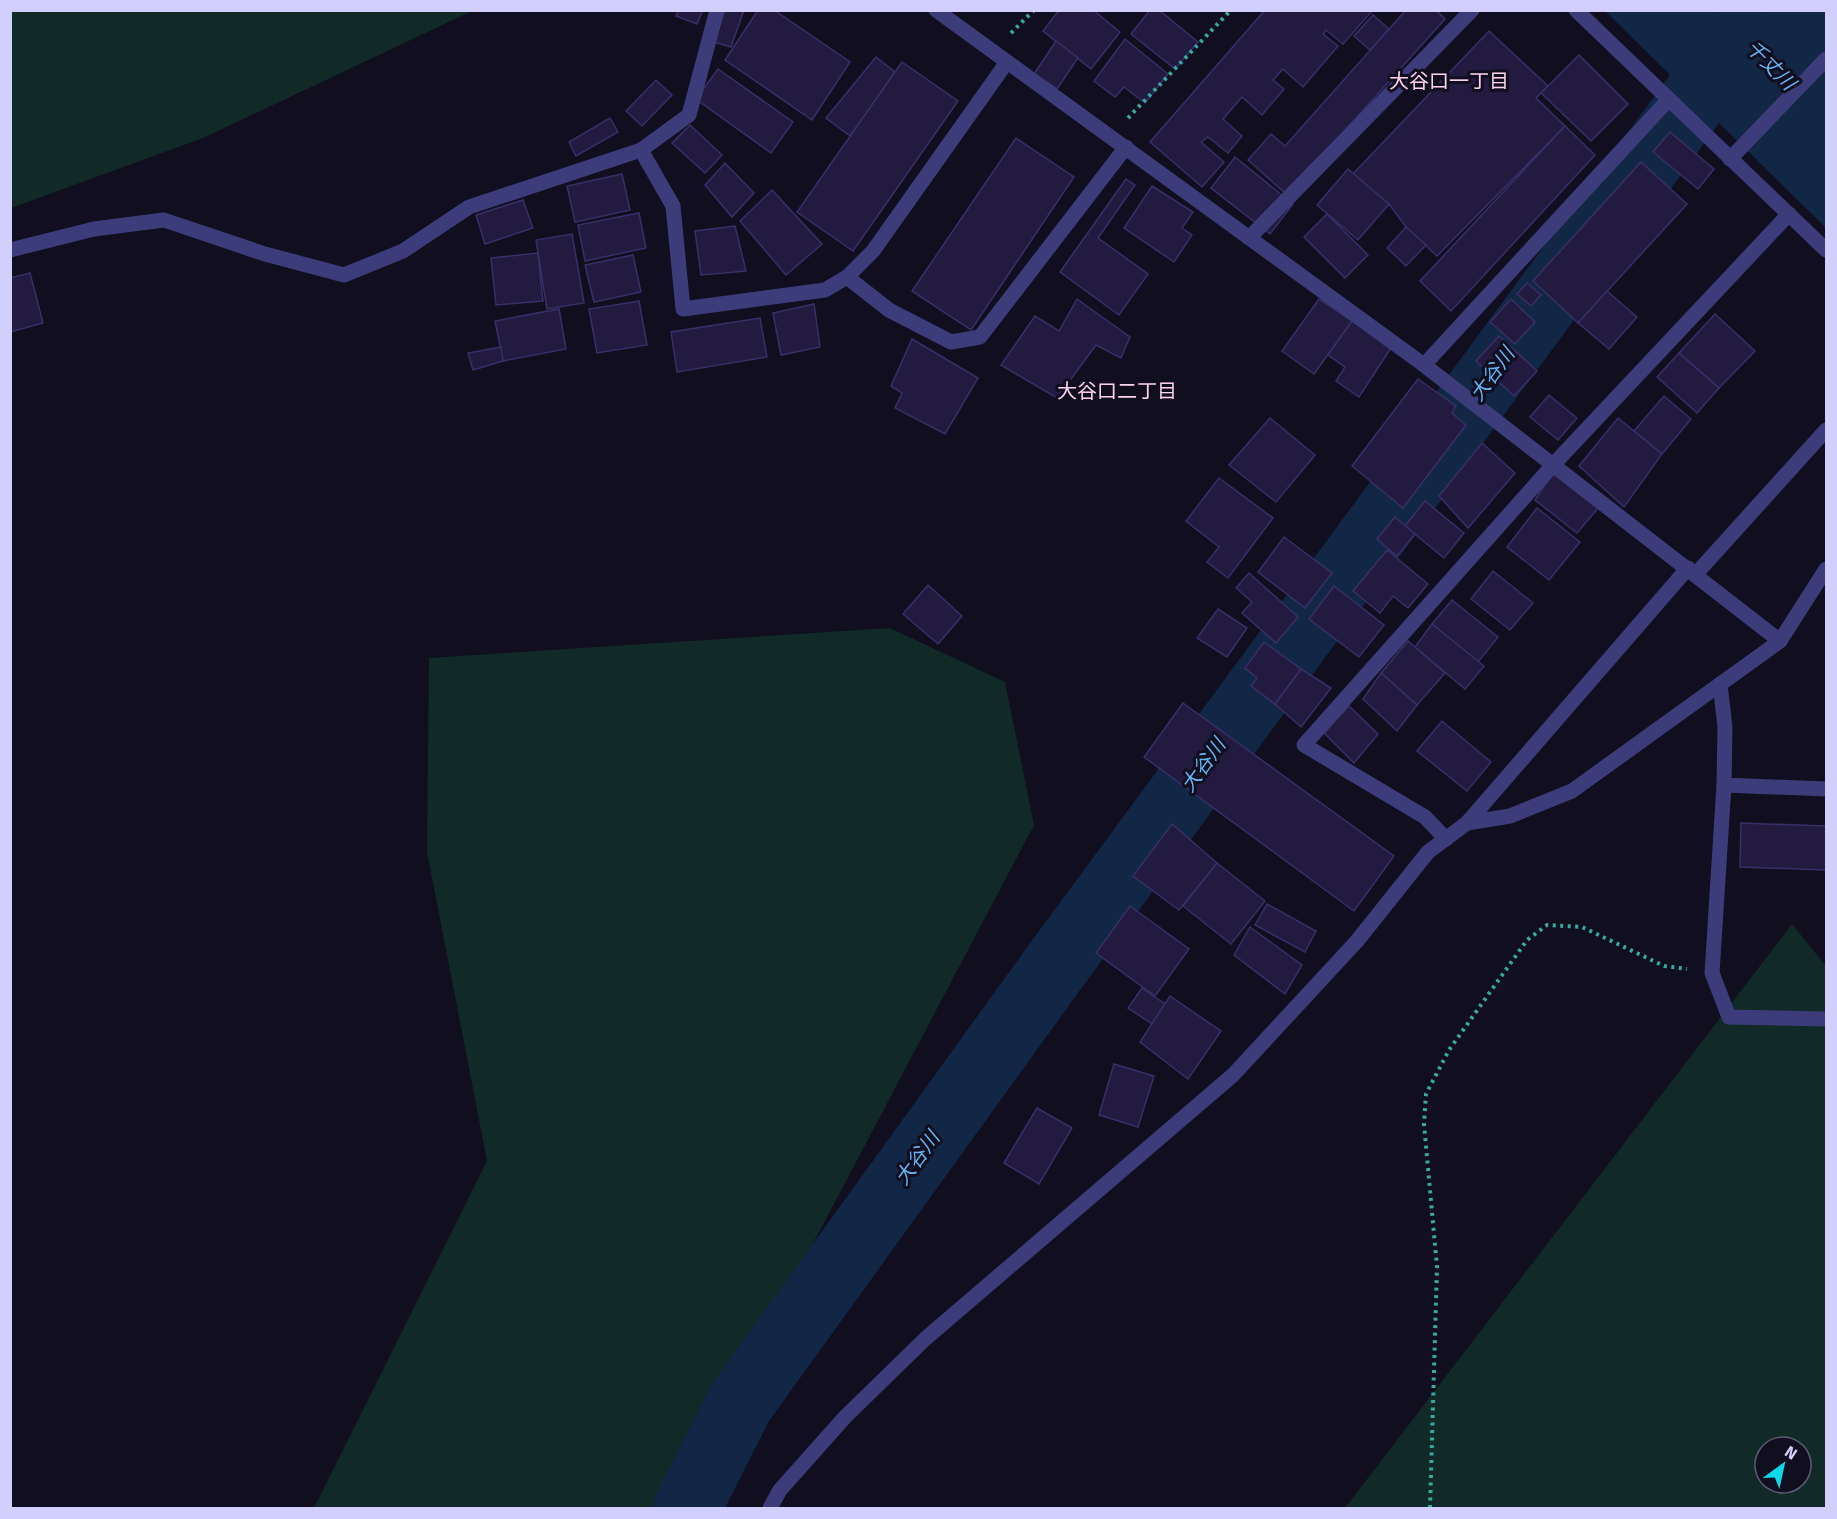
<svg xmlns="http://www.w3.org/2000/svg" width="1837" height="1519" font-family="'Fira Sans','Noto Sans JP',sans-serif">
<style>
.green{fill:#112927;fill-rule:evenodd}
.water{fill:#112745}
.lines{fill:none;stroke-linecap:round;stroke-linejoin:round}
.river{stroke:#112745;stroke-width:68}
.building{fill:#221b3f;stroke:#392f69;stroke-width:1.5}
.path{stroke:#35aaa0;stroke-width:4;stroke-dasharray:3 4.5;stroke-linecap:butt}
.lane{stroke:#3d3c7b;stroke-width:15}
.street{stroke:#3d3c7b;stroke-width:15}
.labels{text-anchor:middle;stroke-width:6;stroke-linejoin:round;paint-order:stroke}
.water-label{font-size:20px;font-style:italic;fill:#64b5f5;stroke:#100e1f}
.neighbourhood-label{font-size:20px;fill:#fcd1ed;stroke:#100e1f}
</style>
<rect width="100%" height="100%" fill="#100e1f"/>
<g class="green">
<path d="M 11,10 L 472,10 L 472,11 L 203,138 L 11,208 Z"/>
<path d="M 890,628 L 1005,682 L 1034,825 L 798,1272 L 703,1508 L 314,1508 L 487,1161 L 427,852 L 429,658 Z"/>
<path d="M 1792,924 L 1826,966 L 1826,1508 L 1345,1508 ZM 1765,1447 L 1801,1447 L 1801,1483 L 1765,1483 Z"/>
</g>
<path class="water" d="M 1605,11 L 1826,11 L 1826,228 Z"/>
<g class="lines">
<path class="river" d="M 687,1508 L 740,1403 L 1054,968 L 1741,36"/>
</g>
<g class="building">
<path d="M 679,10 L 703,10 L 697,24 L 676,16 Z"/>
<path d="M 725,10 L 744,10 L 731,47 L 714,42 Z"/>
<path d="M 758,10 L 774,10 L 850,62 L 812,120 L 725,60 Z"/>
<path d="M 1059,10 L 1093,10 L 1120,32 L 1091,69 L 1043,31 Z"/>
<path d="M 1150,10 L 1159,10 L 1198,42 L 1175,69 L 1131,34 Z"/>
<path d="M 1265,10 L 1373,10 L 1343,44 L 1326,30 L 1323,34 L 1338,46 L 1303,87 L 1283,69 L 1273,80 L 1284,89 L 1262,115 L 1242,97 L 1223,119 L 1242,136 L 1228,153 L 1208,137 L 1201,142 L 1224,162 L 1202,187 L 1150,142 Z"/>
<path d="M 1406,10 L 1436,10 L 1445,19 L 1287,195 L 1248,160 L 1271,134 L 1285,146 Z"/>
<path d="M 1373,15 L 1389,29 L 1370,50 L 1354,36 Z"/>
<path d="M 1489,31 L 1548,86 L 1536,98 L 1565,126 L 1437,256 L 1406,227 L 1389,204 L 1353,174 Z"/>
<path d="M 1125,39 L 1168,74 L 1145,103 L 1124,87 L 1115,97 L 1094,81 Z"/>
<path d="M 1056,41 L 1078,58 L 1057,89 L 1034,74 Z"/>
<path d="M 1579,55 L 1628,104 L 1591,141 L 1541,93 Z"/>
<path d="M 876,57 L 895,72 L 850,136 L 826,118 Z"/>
<path d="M 902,62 L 958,101 L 853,251 L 797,212 Z"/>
<path d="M 718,69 L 793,122 L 771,153 L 696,99 Z"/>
<path d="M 656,80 L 672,95 L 642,126 L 626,111 Z"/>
<path d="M 610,118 L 618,132 L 576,156 L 569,142 Z"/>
<path d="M 690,125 L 722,155 L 705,173 L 672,143 Z"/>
<path d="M 1565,126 L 1595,155 L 1451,311 L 1420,281 Z"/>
<path d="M 1670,132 L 1714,169 L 1698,189 L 1653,152 Z"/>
<path d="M 1016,138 L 1074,177 L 971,330 L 912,291 Z"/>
<path d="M 1235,157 L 1293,204 L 1270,234 L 1211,188 Z"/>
<path d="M 1641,162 L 1687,204 L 1578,323 L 1533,281 Z"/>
<path d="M 725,163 L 754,193 L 732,217 L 705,185 Z"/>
<path d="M 1348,169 L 1389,204 L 1358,240 L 1317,205 Z"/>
<path d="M 622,174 L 630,210 L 575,222 L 567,186 Z"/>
<path d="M 1126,179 L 1135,185 L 1098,238 L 1148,274 L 1119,315 L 1060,272 Z"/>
<path d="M 1152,186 L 1193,212 L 1182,228 L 1192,235 L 1174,262 L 1124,228 Z"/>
<path d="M 772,190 L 822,244 L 786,275 L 740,221 Z"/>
<path d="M 523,200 L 533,228 L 485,244 L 476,215 Z"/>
<path d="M 639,213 L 646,248 L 585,261 L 578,225 Z"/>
<path d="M 1327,214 L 1368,255 L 1345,278 L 1304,237 Z"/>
<path d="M 735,226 L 746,271 L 701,275 L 695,231 Z"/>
<path d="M 1406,227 L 1426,245 L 1406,266 L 1387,248 Z"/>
<path d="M 572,234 L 584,303 L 547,309 L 536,240 Z"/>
<path d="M 538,253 L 543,301 L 496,305 L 491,258 Z"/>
<path d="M 633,255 L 641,292 L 594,302 L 585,265 Z"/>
<path d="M 30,273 L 43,323 L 10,332 L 10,278 Z"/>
<path d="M 1527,283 L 1541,295 L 1531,306 L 1517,294 Z"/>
<path d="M 1607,291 L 1637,317 L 1609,349 L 1578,323 Z"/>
<path d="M 1077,299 L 1130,337 L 1121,358 L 1096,345 L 1057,398 L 1001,365 L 1035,316 L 1059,331 Z"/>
<path d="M 1319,299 L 1352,321 L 1314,374 L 1282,351 Z"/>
<path d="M 1511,299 L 1535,322 L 1515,344 L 1490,322 Z"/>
<path d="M 639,301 L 647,345 L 597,353 L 589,309 Z"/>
<path d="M 814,304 L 820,347 L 781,355 L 773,313 Z"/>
<path d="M 559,309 L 566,349 L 503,361 L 495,321 Z"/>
<path d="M 1715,314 L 1755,351 L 1719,388 L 1679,353 Z"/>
<path d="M 760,318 L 767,357 L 677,372 L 671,332 Z"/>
<path d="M 1352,321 L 1391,348 L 1359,397 L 1336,381 L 1345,367 L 1328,355 Z"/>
<path d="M 1499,336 L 1537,371 L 1514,396 L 1476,361 Z"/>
<path d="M 912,339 L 978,378 L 945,434 L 895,408 L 902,393 L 891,386 Z"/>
<path d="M 501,347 L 503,361 L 473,370 L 468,353 Z"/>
<path d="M 1679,353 L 1719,388 L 1697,413 L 1657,377 Z"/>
<path d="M 1418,379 L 1456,406 L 1452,413 L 1466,425 L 1403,508 L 1352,466 Z"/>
<path d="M 1549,395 L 1577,418 L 1558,440 L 1530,417 Z"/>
<path d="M 1664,396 L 1691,419 L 1662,454 L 1634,431 Z"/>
<path d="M 1270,418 L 1315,455 L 1276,502 L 1229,465 Z"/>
<path d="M 1618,418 L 1662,454 L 1624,507 L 1579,466 Z"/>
<path d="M 1482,443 L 1515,473 L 1468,528 L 1439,496 Z"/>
<path d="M 1554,471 L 1599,507 L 1577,533 L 1535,500 Z"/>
<path d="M 1219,478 L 1273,518 L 1228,578 L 1207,562 L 1219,547 L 1186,521 Z"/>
<path d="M 1425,501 L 1464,533 L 1444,558 L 1405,526 Z"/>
<path d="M 1537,508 L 1580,542 L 1549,580 L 1507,547 Z"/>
<path d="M 1395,517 L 1415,534 L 1397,556 L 1377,539 Z"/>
<path d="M 1284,537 L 1332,573 L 1305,608 L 1258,572 Z"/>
<path d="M 1387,550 L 1428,584 L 1408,608 L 1393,596 L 1380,613 L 1353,591 Z"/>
<path d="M 1493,571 L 1533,603 L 1510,630 L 1471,599 Z"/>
<path d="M 1249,573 L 1298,617 L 1276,643 L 1242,613 L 1252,602 L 1236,588 Z"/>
<path d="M 928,585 L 962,616 L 938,644 L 903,614 Z"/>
<path d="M 1334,586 L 1384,625 L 1359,657 L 1309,619 Z"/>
<path d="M 1452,600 L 1498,637 L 1478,662 L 1432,624 Z"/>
<path d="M 1218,609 L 1247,628 L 1227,657 L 1197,638 Z"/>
<path d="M 1432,624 L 1484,666 L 1465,689 L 1415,647 Z"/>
<path d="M 1408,641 L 1445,673 L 1417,705 L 1381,673 Z"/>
<path d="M 1264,642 L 1301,669 L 1275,704 L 1251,686 L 1257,678 L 1245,668 Z"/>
<path d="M 1301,669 L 1331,688 L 1301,727 L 1275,704 Z"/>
<path d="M 1381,673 L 1417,705 L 1397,731 L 1363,699 Z"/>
<path d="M 1183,703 L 1394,856 L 1354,911 L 1144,757 Z"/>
<path d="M 1349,706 L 1378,734 L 1354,763 L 1324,733 Z"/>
<path d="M 1442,721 L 1491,762 L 1467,791 L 1417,751 Z"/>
<path d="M 1741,823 L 1826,826 L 1826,870 L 1740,867 Z"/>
<path d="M 1172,824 L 1217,863 L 1179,910 L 1133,876 Z"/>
<path d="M 1217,863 L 1265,901 L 1231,944 L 1183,906 Z"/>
<path d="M 1267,904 L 1316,931 L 1305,952 L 1255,925 Z"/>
<path d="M 1130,906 L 1189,949 L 1155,996 L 1096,953 Z"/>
<path d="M 1250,927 L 1302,965 L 1285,994 L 1234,955 Z"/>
<path d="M 1142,988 L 1165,1004 L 1152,1024 L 1128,1008 Z"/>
<path d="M 1170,996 L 1221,1031 L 1188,1079 L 1140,1042 Z"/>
<path d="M 1114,1064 L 1154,1076 L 1138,1127 L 1099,1115 Z"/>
<path d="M 1037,1108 L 1072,1128 L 1039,1184 L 1004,1163 Z"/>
</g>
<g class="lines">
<g class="path">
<path d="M 1011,33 L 1034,10"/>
<path d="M 1128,118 L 1231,10"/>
<path d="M 1430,1508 L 1437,1267 L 1424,1124 L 1426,1094 L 1449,1050 L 1527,940 L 1547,925 L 1582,927 L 1664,966 L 1687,969"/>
</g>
<path class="lane" d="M 1467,823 L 1688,568"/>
<g class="street">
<path d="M 936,10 L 1424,365 L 1780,641"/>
<path d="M 1576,10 L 1826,250"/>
<path d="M 641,150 L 673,206 L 683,309 L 825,290 L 847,277 L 873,251 L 1007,62"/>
<path d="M 1730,159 L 1826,59"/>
<path d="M 1249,238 L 1472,10"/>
<path d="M 10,250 L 94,229 L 164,220 L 265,254 L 344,275 L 403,251 L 469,207 L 641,150 L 689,115 L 717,10"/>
<path d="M 847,277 L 889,310 L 951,342 L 980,337 L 1126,147"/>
<path d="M 1424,365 L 1669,99"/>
<path d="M 1695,575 L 1826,430"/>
<path d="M 1720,684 L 1725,727 L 1724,785 L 1826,789"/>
<path d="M 1724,785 L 1712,973 L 1729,1017 L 1826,1019"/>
<path d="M 1446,839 L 1425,817 L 1304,745 L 1553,465 L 1789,214"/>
<path d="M 770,1508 L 780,1490 L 845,1417 L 925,1339 L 1233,1075 L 1357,941 L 1428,852 L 1467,823 L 1510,816 L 1572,791 L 1780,641 L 1826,569"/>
</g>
</g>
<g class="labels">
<g class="water-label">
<text transform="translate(1771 65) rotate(45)" y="7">千丈川</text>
<text transform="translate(1492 374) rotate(-54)" y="7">大谷川</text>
<text transform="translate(1203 765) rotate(-54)" y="7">大谷川</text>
<text transform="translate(917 1158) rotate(-54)" y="7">大谷川</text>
</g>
<g class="neighbourhood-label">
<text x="1449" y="88">大谷口一丁目</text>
<text x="1117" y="398">大谷口二丁目</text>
</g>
</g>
<rect width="1837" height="1519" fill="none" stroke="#d3cffc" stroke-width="24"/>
<g transform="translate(1783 1465) rotate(33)"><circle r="28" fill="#100e1f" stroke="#5e5b77" stroke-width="1.5"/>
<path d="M0-4.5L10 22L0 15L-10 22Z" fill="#0ed8e8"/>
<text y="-9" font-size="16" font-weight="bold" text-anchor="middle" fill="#d3cffc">N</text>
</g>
</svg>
